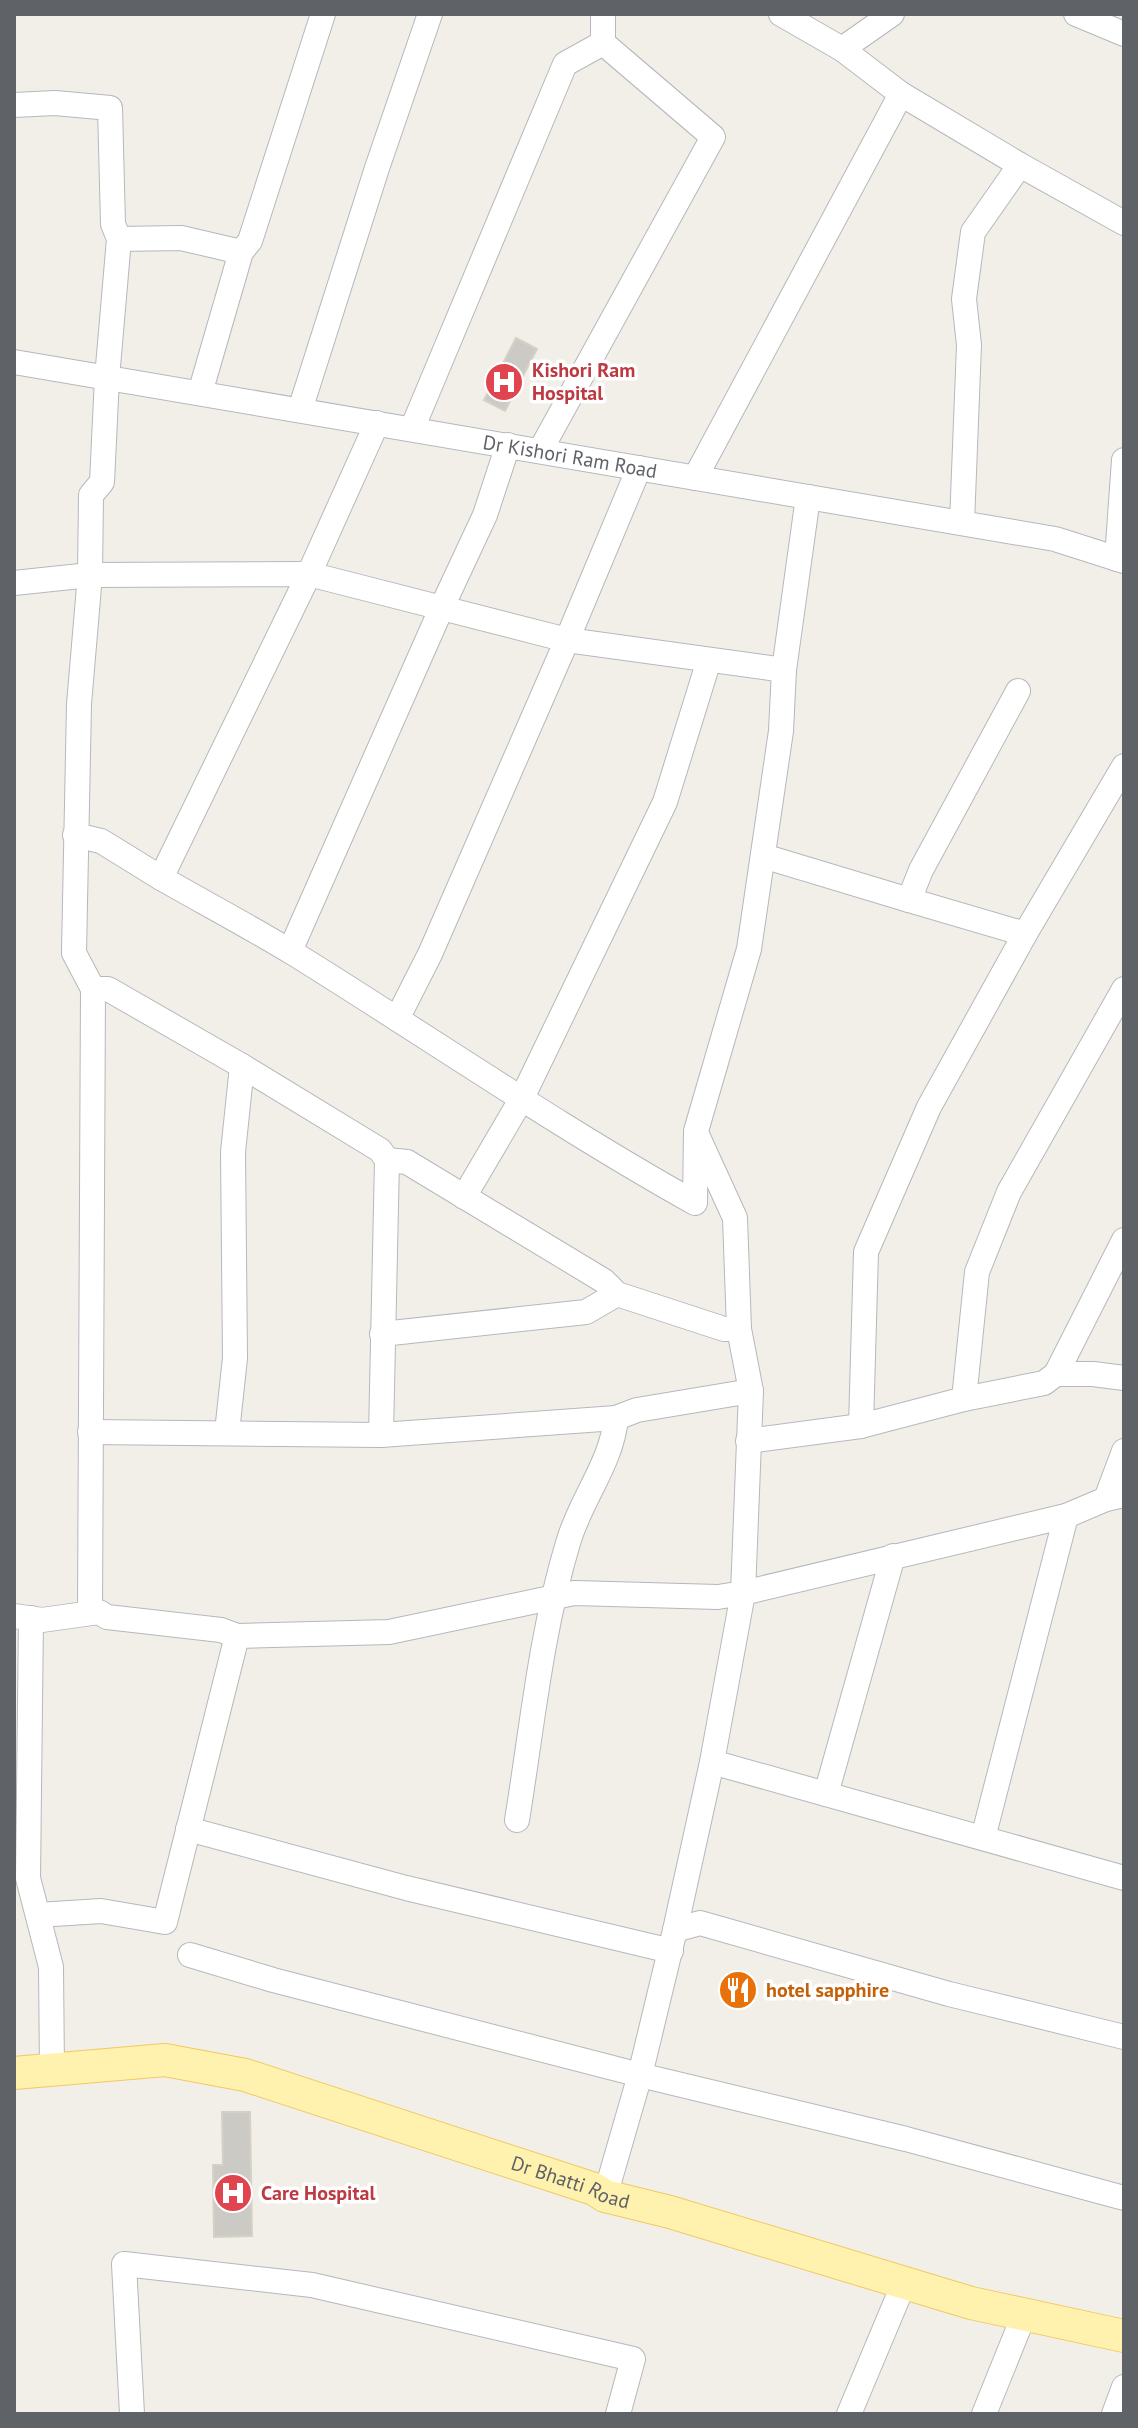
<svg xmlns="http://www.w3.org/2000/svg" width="1138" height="2428" font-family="'PT Sans',sans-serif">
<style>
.building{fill:#cccac5;stroke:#d6d1c6;stroke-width:2}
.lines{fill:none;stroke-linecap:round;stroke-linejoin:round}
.minor-casing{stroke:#b5b8bc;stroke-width:26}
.major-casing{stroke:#f2c960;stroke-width:34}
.minor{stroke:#fff;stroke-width:24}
.major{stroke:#fff2af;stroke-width:32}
.labels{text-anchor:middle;stroke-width:7;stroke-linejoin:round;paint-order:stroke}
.health-label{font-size:20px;font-weight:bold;fill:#be3a42;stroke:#fff;text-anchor:start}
.street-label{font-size:20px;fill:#5f6368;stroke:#fff}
.food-label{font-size:20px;font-weight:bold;fill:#c56008;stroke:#fff;text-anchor:start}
</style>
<rect width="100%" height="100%" fill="#f1efe8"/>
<g class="building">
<path d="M 516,338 L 537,349 L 505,411 L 484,400 Z"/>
<path d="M 222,2112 L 250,2112 L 252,2236 L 214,2237 L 213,2165 L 223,2165 Z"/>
</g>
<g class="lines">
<g class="minor-casing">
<g id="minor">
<path d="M 781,14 L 842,49 L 901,94 L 1020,165 L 1124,223"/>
<path d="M 1076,14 L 1124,34"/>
<path d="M 603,43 L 603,14"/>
<path d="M 842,49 L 892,14"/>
<path d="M 14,105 L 55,103 L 110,108 L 113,224 L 119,239 L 107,378 L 102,482 L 91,495 L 90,575 L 79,704 L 74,953 L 93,989 L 90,1613"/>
<path d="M 119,239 L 181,238 L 241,252"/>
<path id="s1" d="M 14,362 L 1055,539 L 1124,561"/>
<path d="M 200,393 L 241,252 L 250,241 L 323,14"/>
<path d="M 300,410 L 377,168 L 430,14"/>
<path d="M 412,429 L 565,64 L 603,43"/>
<path d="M 540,451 L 713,137 L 603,43"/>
<path d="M 695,478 L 901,94"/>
<path d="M 962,523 L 969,345 L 964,299 L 973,232 L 1020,165"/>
<path d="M 1117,559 L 1124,460"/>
<path d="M 14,583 L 90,575 L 309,574 L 567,640 L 784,670"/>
<path d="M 1018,691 L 921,870 L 909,900 L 1025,934"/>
<path d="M 75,835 L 101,841 L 161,878 L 309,574 L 377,423"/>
<path d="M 763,856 L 909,900"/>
<path d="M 161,878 C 205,903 250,927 293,953 C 427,1036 557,1126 695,1203 L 696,1131 L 749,949 L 781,731 L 784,670 L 808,497"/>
<path d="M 290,951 L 442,607 L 485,515 L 508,445"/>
<path d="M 93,989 L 108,989 L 242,1066 L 380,1150 L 387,1160 L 381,1435"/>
<path d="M 397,1019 L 430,954 L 567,640 L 639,468"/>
<path d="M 387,1160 L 407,1162 L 604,1281 L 617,1294 L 724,1329 L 739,1329"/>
<path d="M 464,1197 L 522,1098 L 665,802 L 709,660"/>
<path d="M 382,1334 L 586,1312 L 617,1294"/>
<path d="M 1056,1374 L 1093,1374 L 1124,1378"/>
<path d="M 964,1399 L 977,1272 L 1009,1192 L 1124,989"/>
<path d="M 861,1426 L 866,1252 L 929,1107 L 1025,934 L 1124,766"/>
<path d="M 90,1432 L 381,1435 L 616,1418 L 637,1410 L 751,1391"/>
<path d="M 227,1432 L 235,1358 L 233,1152 L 242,1066"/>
<path d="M 748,1441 L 861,1426 L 964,1399 L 1044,1383 L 1056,1374 L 1124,1240"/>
<path d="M 1106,1499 L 1124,1451"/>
<path d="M 14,1616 L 42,1620 L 99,1612 L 107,1617 L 221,1630 L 237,1636 L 389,1632 L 574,1593 L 718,1597 L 743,1593 L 1066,1516 L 1106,1499 L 1124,1495"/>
<path d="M 31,1618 L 28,1878 L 51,1967 L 52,2070"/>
<path d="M 712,1762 L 1124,1878"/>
<path d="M 826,1794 L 893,1556"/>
<path d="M 517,1820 C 532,1728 541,1632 568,1543 C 580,1500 612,1463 616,1418"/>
<path d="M 188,1829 L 406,1888 L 671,1951"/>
<path d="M 983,1838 L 1066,1516"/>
<path d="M 38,1915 L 101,1911 L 165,1922 L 237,1636"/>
<path d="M 675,1930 L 700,1923 L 949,1994 L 1124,2037"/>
<path d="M 190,1955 L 273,1980 L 640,2075 L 906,2139 L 1124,2198"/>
<path d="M 605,2196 L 640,2075 L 675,1930 L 712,1762 L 743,1593 L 751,1391 L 739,1329 L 735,1218 L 698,1137"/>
<path d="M 132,2414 L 124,2264 L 312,2285 L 633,2359 L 618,2414"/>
<path d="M 849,2414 L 904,2283"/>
<path d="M 984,2414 L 1024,2315"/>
<path d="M 1114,2414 L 1124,2387"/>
</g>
</g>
<g class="major-casing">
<g id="major">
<path id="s2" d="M 14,2073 L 165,2060 L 245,2075 L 594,2189 L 605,2196 L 670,2212 L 971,2303 L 1124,2336"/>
</g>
</g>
<use href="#minor" class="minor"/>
<use href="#major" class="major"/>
</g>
<defs>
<g id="hospital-disc" transform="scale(2)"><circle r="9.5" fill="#e0444e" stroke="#fff"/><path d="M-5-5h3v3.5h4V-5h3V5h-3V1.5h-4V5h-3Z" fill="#fff"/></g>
<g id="restaurant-disc" transform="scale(2)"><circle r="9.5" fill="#e8710a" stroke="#fff"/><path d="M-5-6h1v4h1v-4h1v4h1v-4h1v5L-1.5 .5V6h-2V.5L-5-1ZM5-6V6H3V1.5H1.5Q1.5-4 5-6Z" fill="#fff"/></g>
</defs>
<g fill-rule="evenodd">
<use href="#hospital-disc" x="504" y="382"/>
<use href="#restaurant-disc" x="738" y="1990"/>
<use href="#hospital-disc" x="233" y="2193"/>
</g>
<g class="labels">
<g class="health-label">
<text x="532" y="377">Kishori Ram<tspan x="532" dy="23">Hospital</tspan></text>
<text x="261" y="2200">Care Hospital</text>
</g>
<g class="street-label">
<text dy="7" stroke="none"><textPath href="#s1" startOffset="564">Dr Kishori Ram Road</textPath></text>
<text dy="7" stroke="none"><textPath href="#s2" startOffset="576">Dr Bhatti Road</textPath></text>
</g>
<g class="food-label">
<text x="766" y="1997">hotel sapphire</text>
</g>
</g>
<rect width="1138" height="2428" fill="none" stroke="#5f6368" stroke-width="32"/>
</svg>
